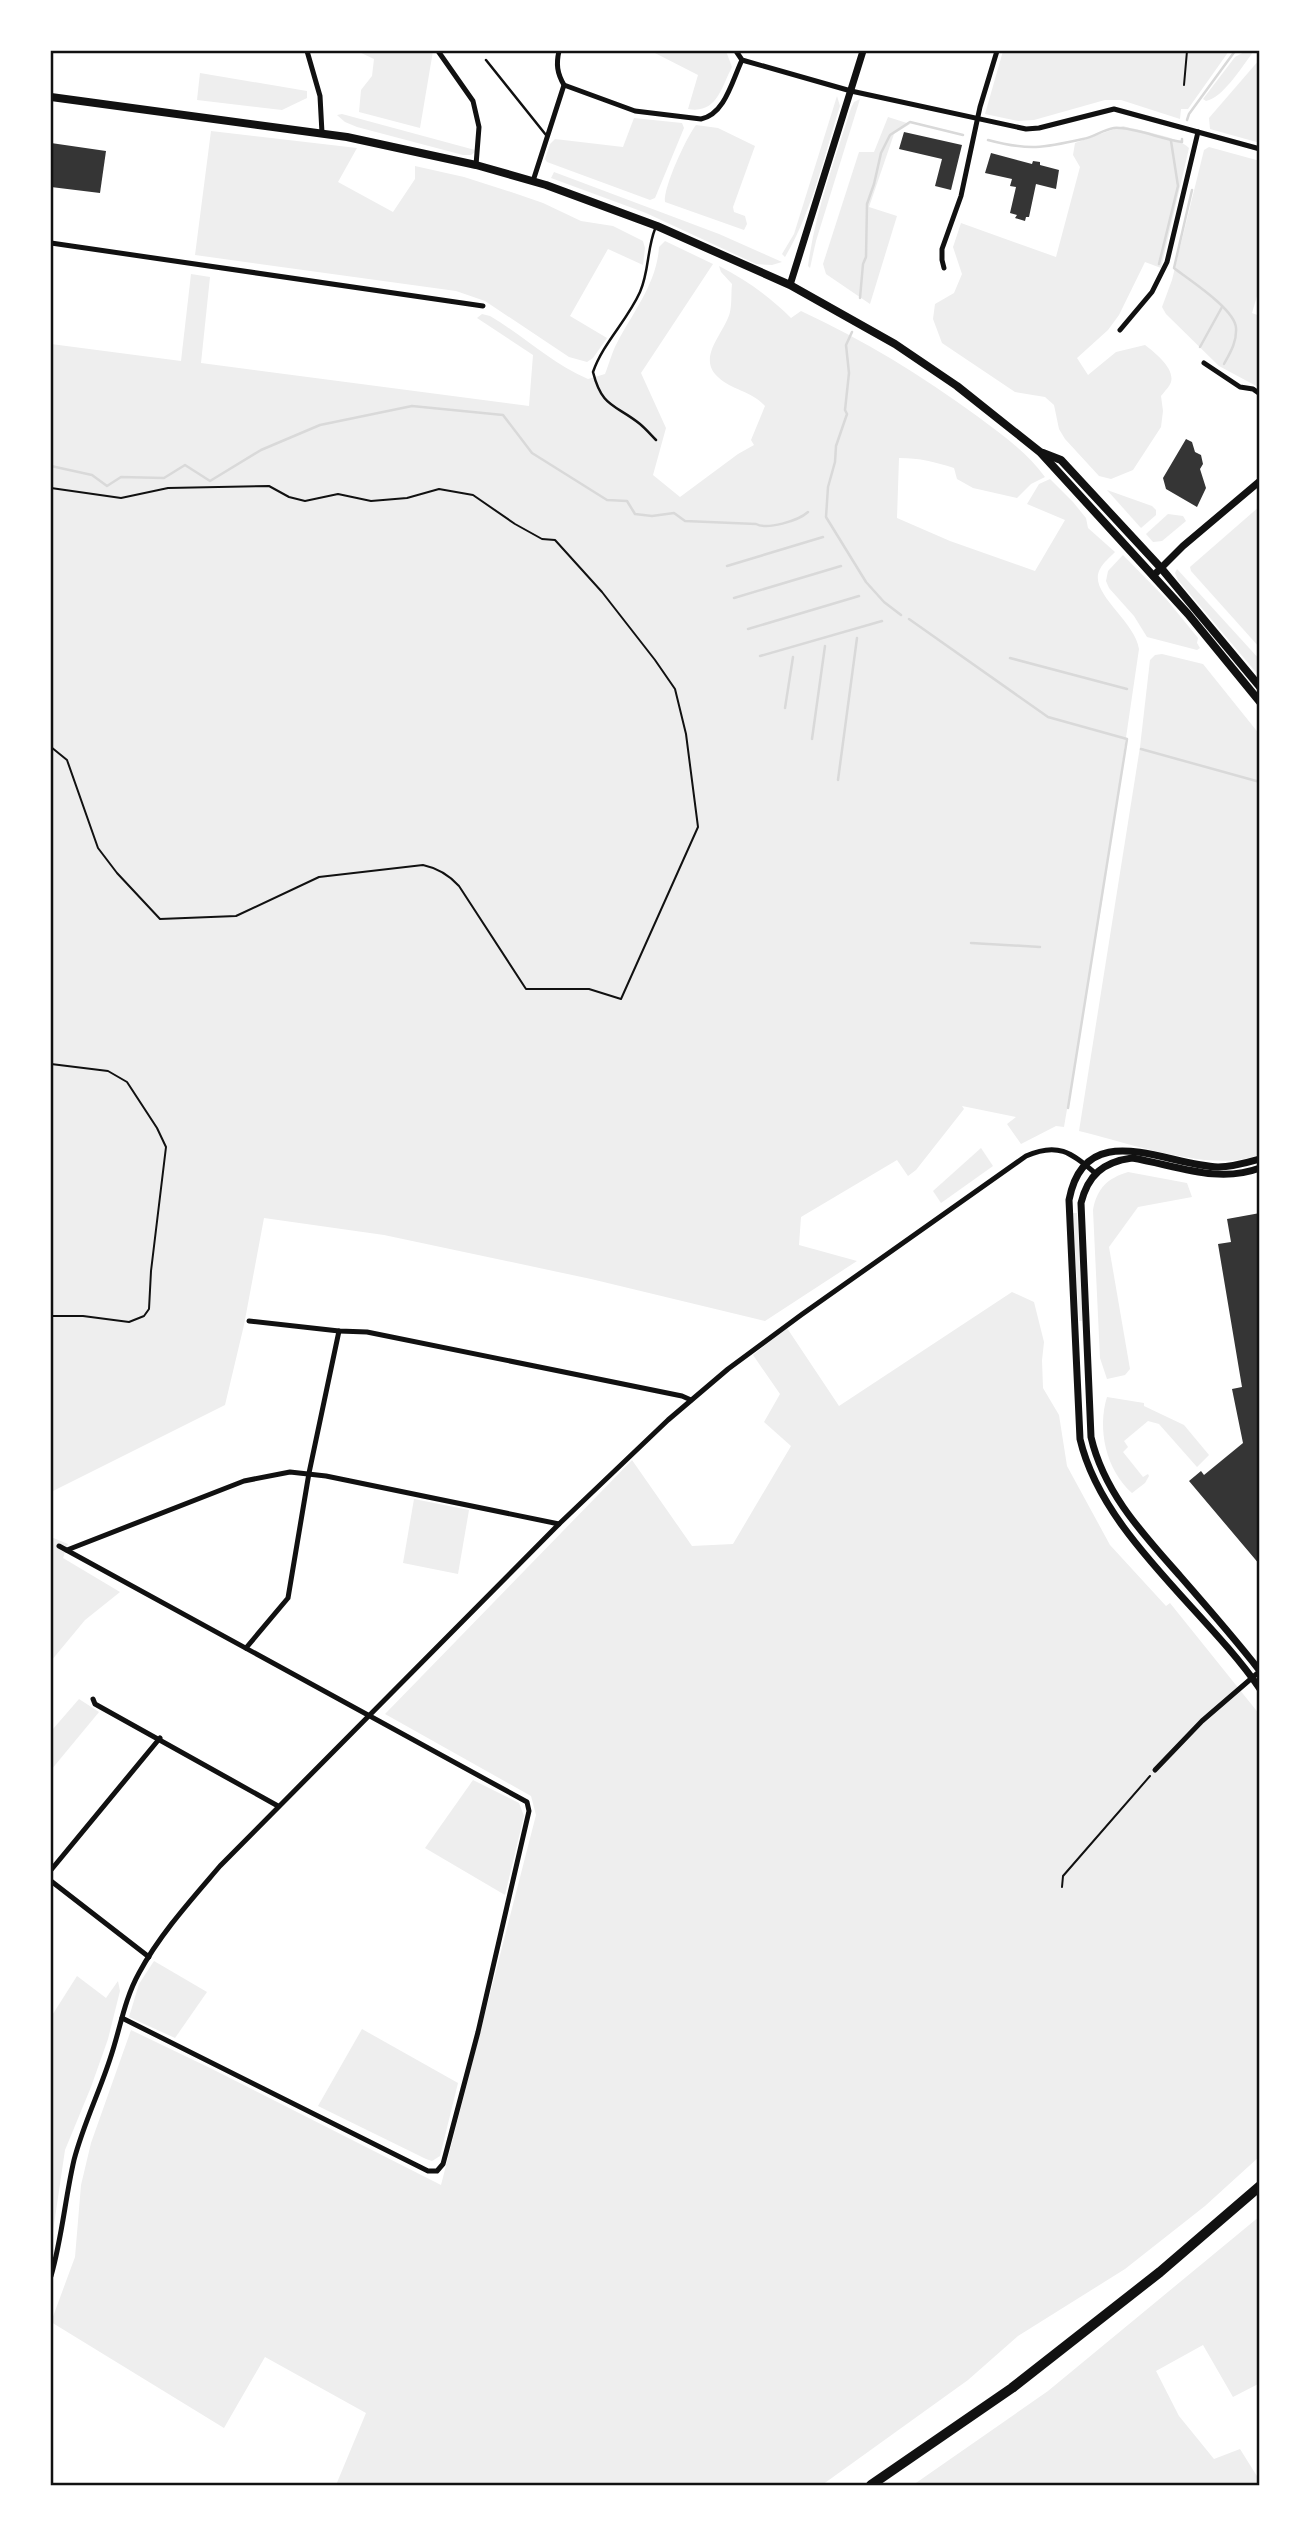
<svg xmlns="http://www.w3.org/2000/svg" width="1311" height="2536" font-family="'Archivo Narrow',sans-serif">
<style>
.green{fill:#eee}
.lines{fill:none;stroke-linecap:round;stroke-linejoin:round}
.stream{stroke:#d9d9d9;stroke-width:2.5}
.building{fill:#353535}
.path{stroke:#111;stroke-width:2}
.service{stroke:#111;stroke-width:2.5}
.minor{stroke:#111;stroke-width:5}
.tertiary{stroke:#111;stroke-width:7}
.secondary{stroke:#111;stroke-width:8}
.trunk{stroke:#111;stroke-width:10}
.neatline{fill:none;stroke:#111;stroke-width:2.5}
</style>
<rect width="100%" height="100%" fill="#fff"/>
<g class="green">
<path d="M 357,51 L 433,51 L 420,128 L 359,112 L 361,90 L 372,76 L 374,59 Z"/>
<path d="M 651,51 L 726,51 L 732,67 C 721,88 717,114 688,109 L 698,75 Z"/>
<path d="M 1003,51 L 1229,51 L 1188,109 L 1181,109 L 1180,119 L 1121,100 L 1105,100 L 1034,120 L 1018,121 L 985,114 Z"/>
<path d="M 1246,51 L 1254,51 C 1243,65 1223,98 1206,101 L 1203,99 L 1235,57 Z"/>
<path d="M 1260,59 L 1260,143 L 1210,129 L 1209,118 Z"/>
<path d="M 200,73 L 307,91 L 307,98 L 282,110 L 197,100 Z"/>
<path d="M 837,96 L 840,106 C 824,156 812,212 785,257 L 782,254 L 794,234 Z"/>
<path d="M 860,99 L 816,241 L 810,268 L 808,266 C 815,212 835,160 851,108 L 854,102 Z"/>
<path d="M 342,114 L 475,150 L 475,152 L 471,155 L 463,155 L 357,127 L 345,122 L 337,115 Z"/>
<path d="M 888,117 L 910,124 L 894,134 L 869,207 L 897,216 L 870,304 L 826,274 L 823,264 L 859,152 L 874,152 Z"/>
<path d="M 634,118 L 682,123 L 684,128 L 655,198 L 650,200 L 547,162 L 545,159 L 550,144 L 555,139 L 623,147 Z"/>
<path d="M 696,125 L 718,128 L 755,146 L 733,207 L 734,212 L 745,216 L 747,224 L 744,230 L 665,202 C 663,188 686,138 696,125 Z"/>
<path d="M 1123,126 C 1140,131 1177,136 1189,148 L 1161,268 L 1145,262 L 1119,315 L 1108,330 L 1077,358 L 1088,375 L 1116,352 L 1145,345 C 1154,352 1175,368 1171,382 C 1170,386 1164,392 1161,396 L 1163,411 L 1161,427 L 1133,470 L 1111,479 L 1099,476 L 1065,439 L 1059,429 L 1054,405 L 1045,397 L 1015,392 L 942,343 L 933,319 L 935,304 L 954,293 L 962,274 L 953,247 L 961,223 L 1056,257 L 1080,167 L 1073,155 L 1075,143 Z"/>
<path d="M 211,131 L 357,148 L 338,182 L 393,212 L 415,179 L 415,166 L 464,177 L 517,194 L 543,203 L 581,221 L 613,226 L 643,241 L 645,248 L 643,265 L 608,249 L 570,316 L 607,338 L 593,358 L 587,362 L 569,357 L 485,301 L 456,291 L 195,255 Z"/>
<path d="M 1209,147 L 1260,161 L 1260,286 L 1252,313 L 1260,316 L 1260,388 L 1219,366 L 1166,314 L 1162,307 L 1172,280 L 1204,150 Z"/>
<path d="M 554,172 L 719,234 L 782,262 L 772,265 L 756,264 L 646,213 L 551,178 Z"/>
<path d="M 665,241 L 713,264 L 641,373 L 666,428 L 653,475 L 680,497 L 738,454 L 754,445 L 751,440 L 765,406 C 752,391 731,390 718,377 C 696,357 725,333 730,312 C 732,303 731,293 732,284 L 721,272 L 719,266 C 745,279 770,297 791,318 L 801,311 C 864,340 921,375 977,416 C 1001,434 1027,452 1045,477 L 1031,484 L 1017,498 L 973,488 L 957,479 L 954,468 C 935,462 920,458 899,458 L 897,518 L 950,541 L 1035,571 L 1065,520 L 1027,504 L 1039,484 L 1050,479 L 1073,502 L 1086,518 L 1088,528 L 1115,552 C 1110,557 1103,563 1100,569 C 1087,592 1135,620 1139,649 L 1101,908 L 1064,1127 L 1056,1126 L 1021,1144 L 1007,1124 L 1016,1117 L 962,1106 L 964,1109 L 916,1170 L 908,1176 L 897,1160 L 801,1217 L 799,1245 L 857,1261 L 765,1321 L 591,1279 L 384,1235 L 264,1218 L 244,1325 L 225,1405 L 51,1492 L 51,344 L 181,361 L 191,274 L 210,277 L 201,363 L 529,406 L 533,355 L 477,318 L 482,314 L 490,316 C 524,336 551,363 588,379 L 605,374 C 609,364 612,352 617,343 C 633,312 657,283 659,247 Z"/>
<path d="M 1107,490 L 1152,506 L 1156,510 L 1156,515 L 1141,528 Z"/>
<path d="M 1260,506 L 1260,648 L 1191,571 L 1190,567 Z"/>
<path d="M 1168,514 L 1183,516 L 1186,521 L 1162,541 L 1153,542 L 1146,534 Z"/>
<path d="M 1123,555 L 1167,600 L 1198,638 L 1197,643 L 1200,648 L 1197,650 L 1147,637 L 1134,616 L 1109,588 L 1106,581 L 1108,571 Z"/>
<path d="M 1177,569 L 1260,660 L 1260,677 L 1178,580 L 1175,573 Z"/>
<path d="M 1162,654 L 1203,664 L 1260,735 L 1260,1154 C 1215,1175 1127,1142 1079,1131 L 1140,747 L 1150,660 L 1155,655 Z"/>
<path d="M 981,1148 L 993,1166 L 941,1203 L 933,1191 Z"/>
<path d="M 1128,1172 L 1187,1183 L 1192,1197 L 1138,1207 L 1109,1247 L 1130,1369 L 1125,1375 L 1107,1379 L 1100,1358 L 1093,1210 C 1097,1188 1108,1178 1128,1172 Z"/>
<path d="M 1073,1213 L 1077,1213 L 1082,1309 L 1082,1321 L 1079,1321 Z"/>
<path d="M 1012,1292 L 1034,1302 L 1044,1342 L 1042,1360 L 1043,1388 L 1059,1415 L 1067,1466 L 1110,1545 L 1166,1606 L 1170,1603 L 1260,1715 L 1260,2156 L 1205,2206 L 1125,2269 L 1018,2336 L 968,2380 L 822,2485 L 336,2485 L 366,2413 L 265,2357 L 224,2428 L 51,2322 L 75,2257 L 81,2185 L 91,2143 L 131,2030 L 212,2069 L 441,2185 L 536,1815 L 531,1796 L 385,1714 L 632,1460 L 692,1546 L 733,1544 L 791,1446 L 764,1422 L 780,1394 L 753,1355 L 787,1328 L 839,1406 Z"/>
<path d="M 1107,1397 L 1144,1403 L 1144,1406 L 1184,1425 L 1209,1455 L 1197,1467 L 1159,1424 L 1148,1421 L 1124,1441 L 1128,1447 L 1123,1452 L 1143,1477 L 1148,1474 L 1149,1476 L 1145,1483 L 1132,1493 C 1106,1470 1097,1429 1107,1397 Z"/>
<path d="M 414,1499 L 469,1510 L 458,1574 L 403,1563 Z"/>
<path d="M 51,1537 L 68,1544 L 63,1558 L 120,1592 L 85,1620 L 51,1661 Z"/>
<path d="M 79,1699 L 99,1712 L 51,1770 L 51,1728 L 53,1729 Z"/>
<path d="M 473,1780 L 519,1803 L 524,1816 L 505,1895 L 425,1848 Z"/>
<path d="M 154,1961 L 207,1992 L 175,2038 L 129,2017 L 139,1984 Z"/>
<path d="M 77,1976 L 106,1998 L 118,1981 L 120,1991 L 108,2039 L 91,2087 L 65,2150 L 51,2245 L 51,2017 Z"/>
<path d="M 362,2029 L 458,2083 L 440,2156 L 432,2161 L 426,2159 L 318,2106 Z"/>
<path d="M 1260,2216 L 1260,2383 L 1233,2397 L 1203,2345 L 1156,2371 L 1179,2416 L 1214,2459 L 1240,2449 L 1260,2481 L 1260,2485 L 913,2485 L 1048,2391 Z"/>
</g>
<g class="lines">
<g class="stream">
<path d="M 1187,120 L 1189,114 L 1235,51"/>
<path d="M 988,140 C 1029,151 1043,148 1083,139 C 1093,137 1103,130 1114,128 C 1130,126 1164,140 1182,142 L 1182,139"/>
<path d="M 1192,190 L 1174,268 C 1189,280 1235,309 1236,328 C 1237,342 1230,353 1224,364"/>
<path d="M 1159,264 L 1178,186 L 1171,141"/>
<path d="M 860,298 L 863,264 L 866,257 L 867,204 L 874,184 L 881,153 L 890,135 L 910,122 L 963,135"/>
<path d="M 852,332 L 846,345 L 849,373 L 845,410 L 847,414 L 836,446 L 835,462 L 828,487 L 826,517 L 866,582 L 884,602 L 901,615"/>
<path d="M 1200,347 L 1222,307"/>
<path d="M 51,466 L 92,475 L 107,486 L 121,477 L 164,478 L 185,465 L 210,481 L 261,450 L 320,425 L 412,406 L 503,415 L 532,453 L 607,500 L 627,501 L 635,514 L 652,516 L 674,513 L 685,521 L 756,524 C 767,530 798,521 808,512"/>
<path d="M 727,566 L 823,537"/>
<path d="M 734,598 L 841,566"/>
<path d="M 909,619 L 1048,717 L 1127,739 L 1068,1108"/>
<path d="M 748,629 L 859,596"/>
<path d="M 760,656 L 882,621"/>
<path d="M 1010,658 L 1127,689"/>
<path d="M 785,708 L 793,657"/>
<path d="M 812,739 L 825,646"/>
<path d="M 1141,749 L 1260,782"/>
<path d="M 838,780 L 857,638"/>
<path d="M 971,943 L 1040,947"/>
</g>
</g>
<g class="building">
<path d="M 904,132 L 962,145 L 951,190 L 935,186 L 942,159 L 899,149 Z"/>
<path d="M 51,143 L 106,151 L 100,193 L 51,187 Z"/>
<path d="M 991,153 L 1032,164 L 1033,161 L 1040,162 L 1040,165 L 1059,170 L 1056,189 L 1036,184 L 1029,217 L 1026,217 L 1025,221 L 1015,218 L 1017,215 L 1010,213 L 1016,187 L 1010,186 L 1012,179 L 985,173 Z"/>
<path d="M 1186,439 L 1192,442 L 1195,452 L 1201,455 L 1203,464 L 1200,469 L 1206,488 L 1197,507 L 1166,489 L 1163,478 Z"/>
<path d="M 1260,1213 L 1260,1565 L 1189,1481 L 1201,1471 L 1204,1475 L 1243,1443 L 1232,1389 L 1242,1387 L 1218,1244 L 1231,1242 L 1227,1219 Z"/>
</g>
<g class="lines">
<g class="path">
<path d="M 1184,85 L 1187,51"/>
<path d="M 51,488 L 121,498 L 168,488 L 269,486 L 289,497 L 305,501 L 338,494 L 371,501 L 407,498 L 439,489 L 473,495 L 515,524 L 542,539 L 555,540 L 602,592 L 655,660 L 675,689 L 686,734 L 698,827 L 621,999 L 589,989 L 526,989 L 459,886 C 450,876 437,868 423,865 L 319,877 L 236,916 L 160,919 L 117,873 L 98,848 L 67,760 L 51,747"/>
<path d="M 51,1064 L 108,1071 L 127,1082 L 157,1128 L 166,1147 L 151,1271 L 149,1309 L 144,1316 L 129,1322 L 83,1316 L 51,1316"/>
<path d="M 1062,1887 L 1063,1876 L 1150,1776"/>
</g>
<g class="service">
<path d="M 486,60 L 546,135"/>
<path d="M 655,229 C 647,249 649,272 640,292 C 627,321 603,343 593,372 C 602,408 615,404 640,424 C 646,429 651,435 656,440"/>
</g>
<g class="minor">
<path d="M 307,51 L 320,96 L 322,133"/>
<path d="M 438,51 L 473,101 L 479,127 L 476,165"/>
<path d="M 559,51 C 556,64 557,73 564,85"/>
<path d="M 736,51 L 742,60 L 851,91 L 1026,129 L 1039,128 L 1114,109 L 1260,149"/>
<path d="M 533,181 L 564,85 L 635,111 L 701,119 C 725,114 732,81 742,60"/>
<path d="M 51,243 L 483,306"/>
<path d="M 944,268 L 942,260 L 942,249 L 961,196 L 980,107 L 997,51"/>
<path d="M 1120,330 L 1152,292 L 1167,262 L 1198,132"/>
<path d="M 1204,363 L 1240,387 L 1253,389 L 1260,394"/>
<path d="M 249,1321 L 339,1331 L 367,1332 L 682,1396 L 691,1400"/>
<path d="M 59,1546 L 527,1802 L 529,1811 L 478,2032 L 443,2164 L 437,2171 L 428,2171 L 122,2018"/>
<path d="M 67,1550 L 244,1481 L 290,1472 L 326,1476 L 559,1524"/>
<path d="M 246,1648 L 288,1598 L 309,1473 L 339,1331"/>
<path d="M 93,1699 L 95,1704 L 278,1806"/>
<path d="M 1155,1770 L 1202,1721 L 1260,1671"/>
<path d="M 51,1870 L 160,1738"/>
<path d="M 51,1881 L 149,1957"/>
<path d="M 51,2276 C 62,2238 65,2199 74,2160 C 83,2125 99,2093 110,2059 C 120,2030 124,2000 139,1973 C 160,1934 191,1900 220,1866 L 559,1524 L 668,1420 L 728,1369 L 801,1315 L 1026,1156 C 1057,1142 1071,1152 1095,1173"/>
</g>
<g class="tertiary">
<path d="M 790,285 L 863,51"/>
<path d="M 1153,576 L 1183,546 L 1260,481"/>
<path d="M 1260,1159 C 1246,1163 1233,1167 1218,1167 C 1165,1165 1085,1116 1069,1200 L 1080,1439 C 1102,1534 1206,1610 1260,1689"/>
<path d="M 1260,1168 C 1217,1184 1175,1165 1132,1158 C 1103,1162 1088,1175 1081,1203 L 1091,1437 C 1104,1493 1143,1534 1180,1576 C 1208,1608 1235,1639 1260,1671"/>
</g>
<g class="secondary">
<path d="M 51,97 L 347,137 L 476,165 L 546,185 L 657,226 L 790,285 L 895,344 L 957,386 L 1040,452 L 1188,614 L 1260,702"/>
<path d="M 1043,453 L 1061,460 L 1161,568 L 1260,687"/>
</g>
<path class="trunk" d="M 871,2485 L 1012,2388 L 1160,2272 L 1260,2186"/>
</g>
<rect width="1311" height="2536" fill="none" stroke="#ffffff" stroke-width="105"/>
<rect x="52" y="52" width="1206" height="2432" class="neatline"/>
</svg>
